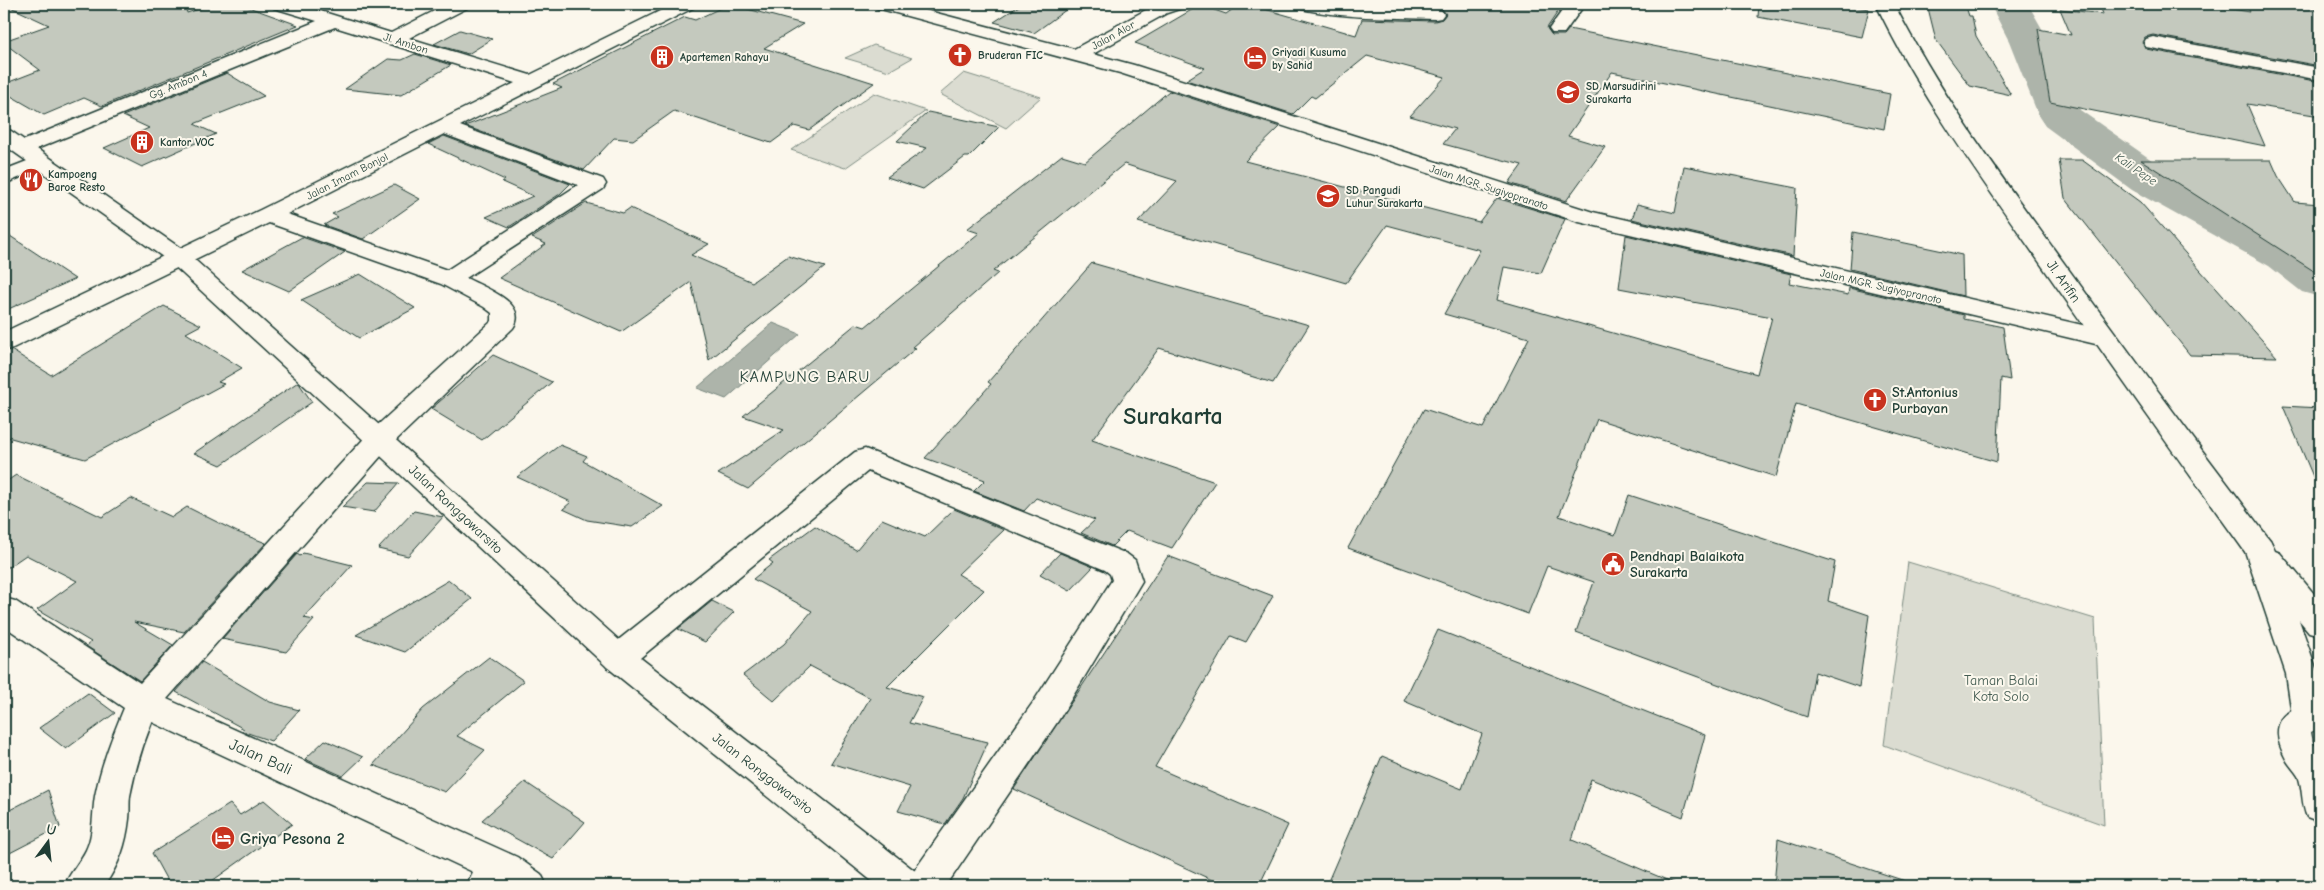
<svg xmlns="http://www.w3.org/2000/svg" width="2324" height="890" font-family="'Comic Neue',sans-serif">
<style>
.green{fill:#dbdcd1;stroke:#7d8c82}
.water{fill:#adb4aa;stroke:#74847b}
.lines{fill:none;stroke-linecap:round;stroke-linejoin:round}
.river{fill:#adb4aa;fill-rule:evenodd}
.building{fill:#c4c9be;stroke:#1f3d34}
.minor-casing{stroke:#1f3d34;stroke-width:3}
.major-casing{stroke:#1f3d34;stroke-width:3}
.minor{fill:#fbf7ec;fill-rule:evenodd}
.major{fill:#fbf7ec;fill-rule:evenodd}
.labels{text-anchor:middle;stroke-width:4;stroke-linejoin:round;paint-order:stroke}
.far-street-label{font-size:11px;fill:#1f3d34;stroke:#fbf7ec}
.far-poi-label{font-size:11px;font-weight:bold;fill:#1f3d34;stroke:#fbf7ec;text-anchor:start}
.far-water-label{font-size:12px;font-style:italic;fill:#425b52;stroke:#fbf7ec}
.street-label{font-size:14px;fill:#1f3d34;stroke:#fbf7ec}
.poi-label{font-size:14px;font-weight:bold;fill:#1f3d34;stroke:#fbf7ec;text-anchor:start}
.park-label{font-size:14px;fill:#455d53;stroke:#fbf7ec}
.quarter-label{font-size:16px;letter-spacing:1px;fill:#1f3d34;stroke:#fbf7ec}
.near-street-label{font-size:16px;fill:#1f3d34;stroke:#fbf7ec}
.near-poi-label{font-size:16px;font-weight:bold;fill:#1f3d34;stroke:#fbf7ec;text-anchor:start}
.town-label{font-size:24px;font-weight:bold;fill:#1f3d34;stroke:#fbf7ec}
</style>
<rect width="100%" height="100%" fill="#fbf7ec"/>
<filter id="ink" filterUnits="userSpaceOnUse"><feTurbulence type="fractalNoise" baseFrequency=".02" numOctaves="2"/><feDisplacementMap in="SourceGraphic" scale="10" xChannelSelector="R" yChannelSelector="G"/><feConvolveMatrix kernelMatrix="1 2 1 2 8 2 1 2 1" color-interpolation-filters="sRGB"/></filter>
<g filter="url(#ink)">
<g class="green">
<path d="M 874,45 L 912,58 L 889,71 L 845,58 Z"/>
<path d="M 964,73 L 1041,97 L 1006,128 L 940,94 Z"/>
<path d="M 874,93 L 926,111 L 845,168 L 791,150 Z"/>
<path d="M 1908,562 L 2095,619 L 2104,825 L 1884,745 Z"/>
</g>
<path class="water" d="M 773,323 L 800,334 L 726,399 L 697,388 Z"/>
<g class="lines">
<path class="river" d="M 1990,4 L 2028,4 L 2049,41 L 2080,110 L 2166,170 L 2305,244 L 2320,256 L 2320,297 L 2302,292 L 2269,266 L 2132,190 L 2045,126 L 2039,117 L 2009,41 Z"/>
</g>
<g class="building">
<path d="M 4,4 L 185,4 L 187,13 L 214,4 L 240,4 L 298,25 L 102,106 L 84,98 L 44,115 L 4,92 L 4,84 L 40,70 L 4,43 L 4,41 L 49,25 Z"/>
<path d="M 729,4 L 803,24 L 764,48 L 874,83 L 809,130 L 794,126 L 771,143 L 674,111 L 633,140 L 614,138 L 584,170 L 465,126 L 562,88 L 553,84 L 685,17 L 695,20 Z"/>
<path d="M 1022,4 L 1074,4 L 1034,33 L 994,22 Z"/>
<path d="M 1240,4 L 1247,4 L 1356,35 L 1362,19 L 1435,21 L 1442,19 L 1446,14 L 1442,9 L 1435,7 L 1380,4 L 1563,4 L 1547,28 L 1552,35 L 1564,35 L 1569,29 L 1890,94 L 1884,129 L 1612,72 L 1568,136 L 1605,147 L 1566,201 L 1509,183 L 1522,165 L 1443,144 L 1455,129 L 1410,116 L 1445,77 L 1367,56 L 1315,98 L 1311,96 L 1293,114 L 1186,80 L 1205,68 L 1135,43 L 1200,5 L 1226,14 Z"/>
<path d="M 1759,4 L 1839,4 L 1869,9 L 1862,37 L 1758,17 Z"/>
<path d="M 1927,4 L 1965,4 L 1969,16 L 1972,16 L 1976,36 L 2011,95 L 1970,86 L 1936,40 Z"/>
<path d="M 2099,4 L 2201,4 L 2250,12 L 2246,4 L 2287,4 L 2320,9 L 2320,66 L 2153,35 L 2145,37 L 2142,42 L 2146,49 L 2320,82 L 2320,116 L 2247,104 L 2265,146 L 2050,102 L 2038,29 L 2071,35 L 2060,9 L 2103,14 Z"/>
<path d="M 460,30 L 492,39 L 468,54 L 434,44 Z"/>
<path d="M 415,54 L 451,65 L 401,95 L 345,89 L 388,59 L 402,60 Z"/>
<path d="M 227,73 L 264,96 L 194,124 L 216,134 L 142,167 L 104,148 L 149,128 L 123,116 Z"/>
<path d="M 1169,91 L 1280,127 L 1245,161 L 1479,222 L 1497,198 L 1565,219 L 1541,273 L 1504,267 L 1497,300 L 1757,374 L 1772,317 L 1619,288 L 1626,235 L 1791,274 L 1789,283 L 1848,295 L 1849,288 L 1964,315 L 1964,319 L 2003,327 L 2010,380 L 2001,378 L 1997,462 L 1796,404 L 1776,477 L 1597,419 L 1559,516 L 1615,535 L 1629,495 L 1835,562 L 1828,601 L 1869,615 L 1859,687 L 1815,672 L 1807,717 L 1576,632 L 1594,582 L 1547,566 L 1528,614 L 1348,548 L 1424,409 L 1483,428 L 1529,338 L 1444,314 L 1480,250 L 1387,225 L 1346,283 L 1138,222 L 1177,181 L 1124,164 L 993,271 L 998,273 L 913,347 L 916,348 L 748,489 L 718,474 L 784,430 L 743,416 L 856,324 L 865,327 L 979,233 L 967,229 L 1062,155 L 1085,162 Z"/>
<path d="M 928,112 L 999,127 L 969,157 L 965,157 L 923,189 L 887,177 L 927,148 L 897,141 Z"/>
<path d="M 444,136 L 570,184 L 560,194 L 509,227 L 486,217 L 533,196 L 502,182 L 505,180 L 428,144 Z"/>
<path d="M 2059,160 L 2082,160 L 2140,202 L 2277,357 L 2190,355 L 2065,198 Z"/>
<path d="M 2141,160 L 2271,160 L 2278,176 L 2295,202 L 2320,204 L 2320,275 Z"/>
<path d="M 1684,166 L 1797,188 L 1793,256 L 1632,219 L 1637,204 L 1675,213 Z"/>
<path d="M 394,185 L 420,199 L 363,239 L 324,225 L 338,217 L 332,214 Z"/>
<path d="M 586,203 L 623,213 L 630,208 L 709,244 L 691,255 L 752,282 L 788,256 L 825,267 L 709,360 L 691,282 L 621,332 L 499,278 L 546,244 L 532,238 Z"/>
<path d="M 4,232 L 75,279 L 4,311 Z"/>
<path d="M 1853,232 L 1962,255 L 1963,296 L 1850,269 Z"/>
<path d="M 302,237 L 345,252 L 289,291 L 242,270 Z"/>
<path d="M 1092,263 L 1309,325 L 1273,383 L 1159,348 L 1092,440 L 1215,482 L 1172,548 L 1127,531 L 1112,546 L 1081,533 L 1095,520 L 1036,498 L 1024,511 L 974,491 L 985,480 L 925,458 L 991,384 L 988,382 Z"/>
<path d="M 360,274 L 415,308 L 359,338 L 301,300 Z"/>
<path d="M 164,306 L 201,325 L 186,333 L 242,368 L 218,382 L 224,384 L 85,459 L 4,436 L 4,352 L 11,350 L 51,375 Z"/>
<path d="M 493,355 L 552,382 L 482,440 L 431,409 Z"/>
<path d="M 298,382 L 312,402 L 221,465 L 194,453 Z"/>
<path d="M 2283,406 L 2320,408 L 2320,493 Z"/>
<path d="M 560,445 L 587,456 L 583,461 L 663,506 L 632,527 L 587,520 L 563,509 L 571,502 L 517,477 Z"/>
<path d="M 16,475 L 102,517 L 131,498 L 172,517 L 187,507 L 237,532 L 266,543 L 184,632 L 134,622 L 173,645 L 140,681 L 86,646 L 91,642 L 37,610 L 77,581 L 26,555 L 4,570 L 4,483 Z"/>
<path d="M 368,482 L 399,483 L 374,512 L 342,507 Z"/>
<path d="M 954,509 L 1004,530 L 958,574 L 984,590 L 887,687 L 923,697 L 909,723 L 988,742 L 963,798 L 945,824 L 898,811 L 910,787 L 831,763 L 870,698 L 810,666 L 774,701 L 743,675 L 784,644 L 812,611 L 753,579 L 773,563 L 769,560 L 815,526 L 856,550 L 882,519 L 925,537 Z"/>
<path d="M 414,511 L 443,517 L 408,556 L 378,549 Z"/>
<path d="M 303,553 L 352,565 L 304,618 L 314,620 L 286,652 L 222,639 L 297,554 L 300,556 Z"/>
<path d="M 1060,553 L 1093,567 L 1070,591 L 1040,574 Z"/>
<path d="M 1168,556 L 1273,596 L 1246,642 L 1231,636 L 1155,767 L 1288,825 L 1259,886 L 1225,886 L 1014,789 Z"/>
<path d="M 449,580 L 472,599 L 405,652 L 356,635 Z"/>
<path d="M 712,601 L 734,612 L 705,642 L 678,629 Z"/>
<path d="M 1438,630 L 1705,735 L 1683,817 L 1591,779 L 1572,840 L 1681,886 L 1326,886 L 1382,756 L 1462,789 L 1482,734 L 1404,701 Z"/>
<path d="M 489,657 L 524,681 L 457,736 L 485,750 L 445,792 L 373,765 L 423,709 Z"/>
<path d="M 202,662 L 270,702 L 299,710 L 271,741 L 242,731 L 244,729 L 176,692 Z"/>
<path d="M 88,693 L 115,713 L 66,749 L 39,728 Z"/>
<path d="M 325,740 L 363,757 L 343,776 L 305,759 Z"/>
<path d="M 525,782 L 585,822 L 553,859 L 482,820 Z"/>
<path d="M 48,790 L 60,827 L 4,856 L 4,813 Z"/>
<path d="M 264,800 L 292,824 L 205,886 L 170,886 L 152,853 L 230,804 L 240,815 Z"/>
<path d="M 1778,839 L 1905,881 L 1904,886 L 1774,886 Z"/>
</g>
<g class="lines">
<g class="minor-casing">
<g id="minor">
<path d="M 271,4 L 298,4 L 391,33 L 448,4 L 470,4 L 467,8 L 409,38 L 530,75 L 674,4 L 696,4 L 693,8 L 460,126 L 603,179 L 606,184 L 603,189 L 466,278 C 483,287 530,303 513,328 L 390,446 L 167,699 L 517,857 L 541,874 L 547,886 L 466,886 L 473,872 L 152,722 C 142,747 135,770 130,796 C 129,803 130,811 129,819 C 126,845 119,865 104,886 L 64,886 C 70,873 80,862 86,850 C 94,834 92,813 95,796 C 101,765 112,737 124,708 L 4,626 L 4,598 L 15,601 L 140,683 L 370,432 L 492,321 L 492,313 L 484,307 L 441,284 L 269,223 L 13,348 L 4,350 L 4,332 L 260,210 L 515,83 L 335,27 L 29,152 L 22,154 L 15,152 L 12,148 L 15,144 L 317,21 L 274,8 ZM 444,134 L 578,185 L 447,270 L 287,214 Z"/>
<path d="M 874,4 L 902,4 L 1074,49 L 1155,5 L 1185,4 L 1182,8 L 1167,13 L 1093,54 L 1134,65 L 1593,212 L 2104,330 L 2113,332 L 2117,338 L 2113,344 L 2104,346 L 1579,222 L 1120,73 L 877,8 Z"/>
<path d="M 1295,4 L 1353,4 L 1435,9 L 1441,10 L 1444,14 L 1441,18 L 1435,19 C 1390,17 1342,19 1298,8 Z"/>
<path d="M 1567,4 L 1585,4 L 1564,33 L 1552,33 L 1549,29 Z"/>
<path d="M 2153,37 L 2320,68 L 2320,80 L 2146,47 L 2144,43 L 2146,39 Z"/>
<path d="M 40,156 L 47,158 L 51,162 L 47,166 L 4,184 L 4,170 Z"/>
<path d="M 865,449 L 1127,554 L 1135,560 L 1142,581 L 1058,721 L 946,886 L 906,886 L 912,874 L 1034,701 L 1112,580 L 1110,574 L 1105,570 L 868,471 L 629,667 L 618,671 L 607,667 L 602,658 L 607,649 L 855,452 Z"/>
<path d="M 2259,537 L 2270,540 L 2275,551 L 2280,553 L 2320,601 L 2320,635 L 2309,632 L 2299,620 L 2318,674 L 2320,725 L 2309,729 L 2297,725 L 2292,715 L 2286,674 L 2244,548 L 2248,540 Z"/>
</g>
</g>
<g class="major-casing">
<g id="major">
<path d="M 1876,4 L 1894,4 C 1939,92 1995,168 2053,248 C 2124,346 2196,443 2270,540 L 2274,548 L 2270,556 L 2259,559 L 2248,556 C 2176,456 2104,355 2033,253 C 1977,172 1919,94 1876,4 Z"/>
<path d="M 4,129 L 11,131 L 186,252 L 629,649 L 919,874 L 925,886 L 878,886 L 607,667 L 370,446 L 170,262 L 4,145 Z"/>
<path d="M 2320,700 L 2320,728 L 2311,732 L 2313,743 L 2320,752 L 2320,822 L 2307,817 C 2301,804 2303,787 2298,776 C 2295,771 2290,766 2287,761 C 2266,723 2283,708 2320,700 Z"/>
</g>
</g>
<use href="#minor" class="minor"/>
<use href="#major" class="major"/>
</g>
</g>
<defs>
<g id="church-disc" transform="scale(1.25)"><circle r="9.5" fill="#c8321e" stroke="#fbf7ec"/><path d="M-1.2-6h2.4v3.5h3.3v2.4h-3.3V6h-2.4V-.1h-3.3v-2.4h3.3Z" fill="#fff"/></g>
<g id="building-disc" transform="scale(1.25)"><circle r="9.5" fill="#c8321e" stroke="#fbf7ec"/><path d="M-4-6H4V6H1V3H-1V6H-4ZM-2.5-4.3h1.7v1.8h-1.7ZM.8-4.3h1.7v1.8H.8ZM-2.5-1h1.7V.8h-1.7ZM.8-1h1.7V.8H.8Z" fill="#fff"/></g>
<g id="hotel-disc" transform="scale(1.25)"><circle r="9.5" fill="#c8321e" stroke="#fbf7ec"/><path d="M-6-4.5h1.5V1H6V5H4.5V3h-9V5H-6ZM-4 0a1.8 1.8 0 1 1 3.6 0ZM.5 0V-2.5h3Q6-2.5 6 0Z" fill="#fff"/></g>
<g id="school-disc" transform="scale(1.25)"><circle r="9.5" fill="#c8321e" stroke="#fbf7ec"/><path d="M0-5L7-2L0 1L-7-2ZM-4 1L0 2.5L4 1V4Q0 6-4 4Z" fill="#fff"/></g>
<g id="restaurant-disc" transform="scale(1.25)"><circle r="9.5" fill="#c8321e" stroke="#fbf7ec"/><path d="M-5-6h1v4h1v-4h1v4h1v-4h1v5L-1.5 .5V6h-2V.5L-5-1ZM5-6V6H3V1.5H1.5Q1.5-4 5-6Z" fill="#fff"/></g>
<g id="civic-disc" transform="scale(1.25)"><circle r="9.5" fill="#c8321e" stroke="#fbf7ec"/><path d="M-.6-6.5H3V-4.5H.6V-3L4-1V1h2V6H-6V1h2V-1L-.6-3ZM-1.2 2.5V6h2.4V2.5Z" fill="#fff"/></g>
</defs>
<g fill-rule="evenodd">
<use href="#church-disc" x="960" y="55"/>
<use href="#building-disc" x="662" y="57"/>
<use href="#hotel-disc" x="1255" y="58"/>
<use href="#school-disc" x="1568" y="92"/>
<use href="#building-disc" x="142" y="142"/>
<use href="#restaurant-disc" x="31" y="180"/>
<use href="#school-disc" x="1328" y="196"/>
<use href="#church-disc" x="1875" y="400"/>
<use href="#civic-disc" x="1613" y="564"/>
<use href="#hotel-disc" x="223" y="838"/>
</g>
<g class="labels">
<g class="far-street-label">
<text transform="translate(1113 35) rotate(-29)" y="4">Jalan Alor</text>
<text transform="translate(406 43) rotate(18)" y="4">Jl. Ambon</text>
<text transform="translate(178 84) rotate(-22)" y="4">Gg. Ambon 4</text>
<text transform="translate(347 176) rotate(-27)" y="4">Jalan Imam Bonjol</text>
<text transform="translate(1489 187) rotate(18)" y="4">Jalan MGR. Sugiyopranoto</text>
<text transform="translate(1881 286) rotate(13)" y="4">Jalan MGR. Sugiyopranoto</text>
</g>
<g class="far-poi-label">
<text x="1272" y="56">Griyadi Kusuma<tspan x="1272" dy="13">by Sahid</tspan></text>
<text x="978" y="59">Bruderan FIC</text>
<text x="680" y="61">Apartemen Rahayu</text>
<text x="1586" y="90">SD Marsudirini<tspan x="1586" dy="13">Surakarta</tspan></text>
<text x="160" y="146">Kantor VOC</text>
<text x="48" y="178">Kampoeng<tspan x="48" dy="13">Baroe Resto</tspan></text>
<text x="1346" y="194">SD Pangudi<tspan x="1346" dy="13">Luhur Surakarta</tspan></text>
</g>
<g class="far-water-label">
<text transform="translate(2136 169) rotate(34)" y="4">Kali Pepe</text>
</g>
<g class="street-label">
<text transform="translate(2064 281) rotate(55)" y="5">Jl. Arifin</text>
<text transform="translate(456 509) rotate(43)" y="5">Jalan Ronggowarsito</text>
<text transform="translate(763 773) rotate(38)" y="5">Jalan Ronggowarsito</text>
</g>
<g class="poi-label">
<text x="1892" y="397">St.Antonius<tspan x="1892" dy="16">Purbayan</tspan></text>
<text x="1630" y="561">Pendhapi Balaikota<tspan x="1630" dy="16">Surakarta</tspan></text>
</g>
<g class="park-label">
<text x="2001" y="685">Taman Balai<tspan x="2001" dy="16">Kota Solo</tspan></text>
</g>
<g class="quarter-label">
<text x="805" y="382">KAMPUNG BARU</text>
</g>
<g class="near-street-label">
<text transform="translate(261 756) rotate(24)" y="6">Jalan Bali</text>
</g>
<g class="near-poi-label">
<text x="240" y="844">Griya Pesona 2</text>
</g>
<g class="town-label">
<text x="1173" y="424">Surakarta</text>
</g>
</g>
<rect width="2324" height="890" fill="none" stroke="#fbf7ec" stroke-width="20"/>
<rect x="10" y="10" width="2304" height="870" fill="none" stroke="#1f3d34" stroke-width="2" filter="url(#ink)"/>
<g transform="translate(48 842) rotate(15)" stroke="#fbf7ec" stroke-width="4" paint-order="stroke">
<path d="M0-4L9 19L0 12L-9 19Z" fill="#1f3d34"/>
<text y="-8" font-size="14" font-weight="bold" text-anchor="middle" fill="#1f3d34">U</text>
</g>
</svg>
